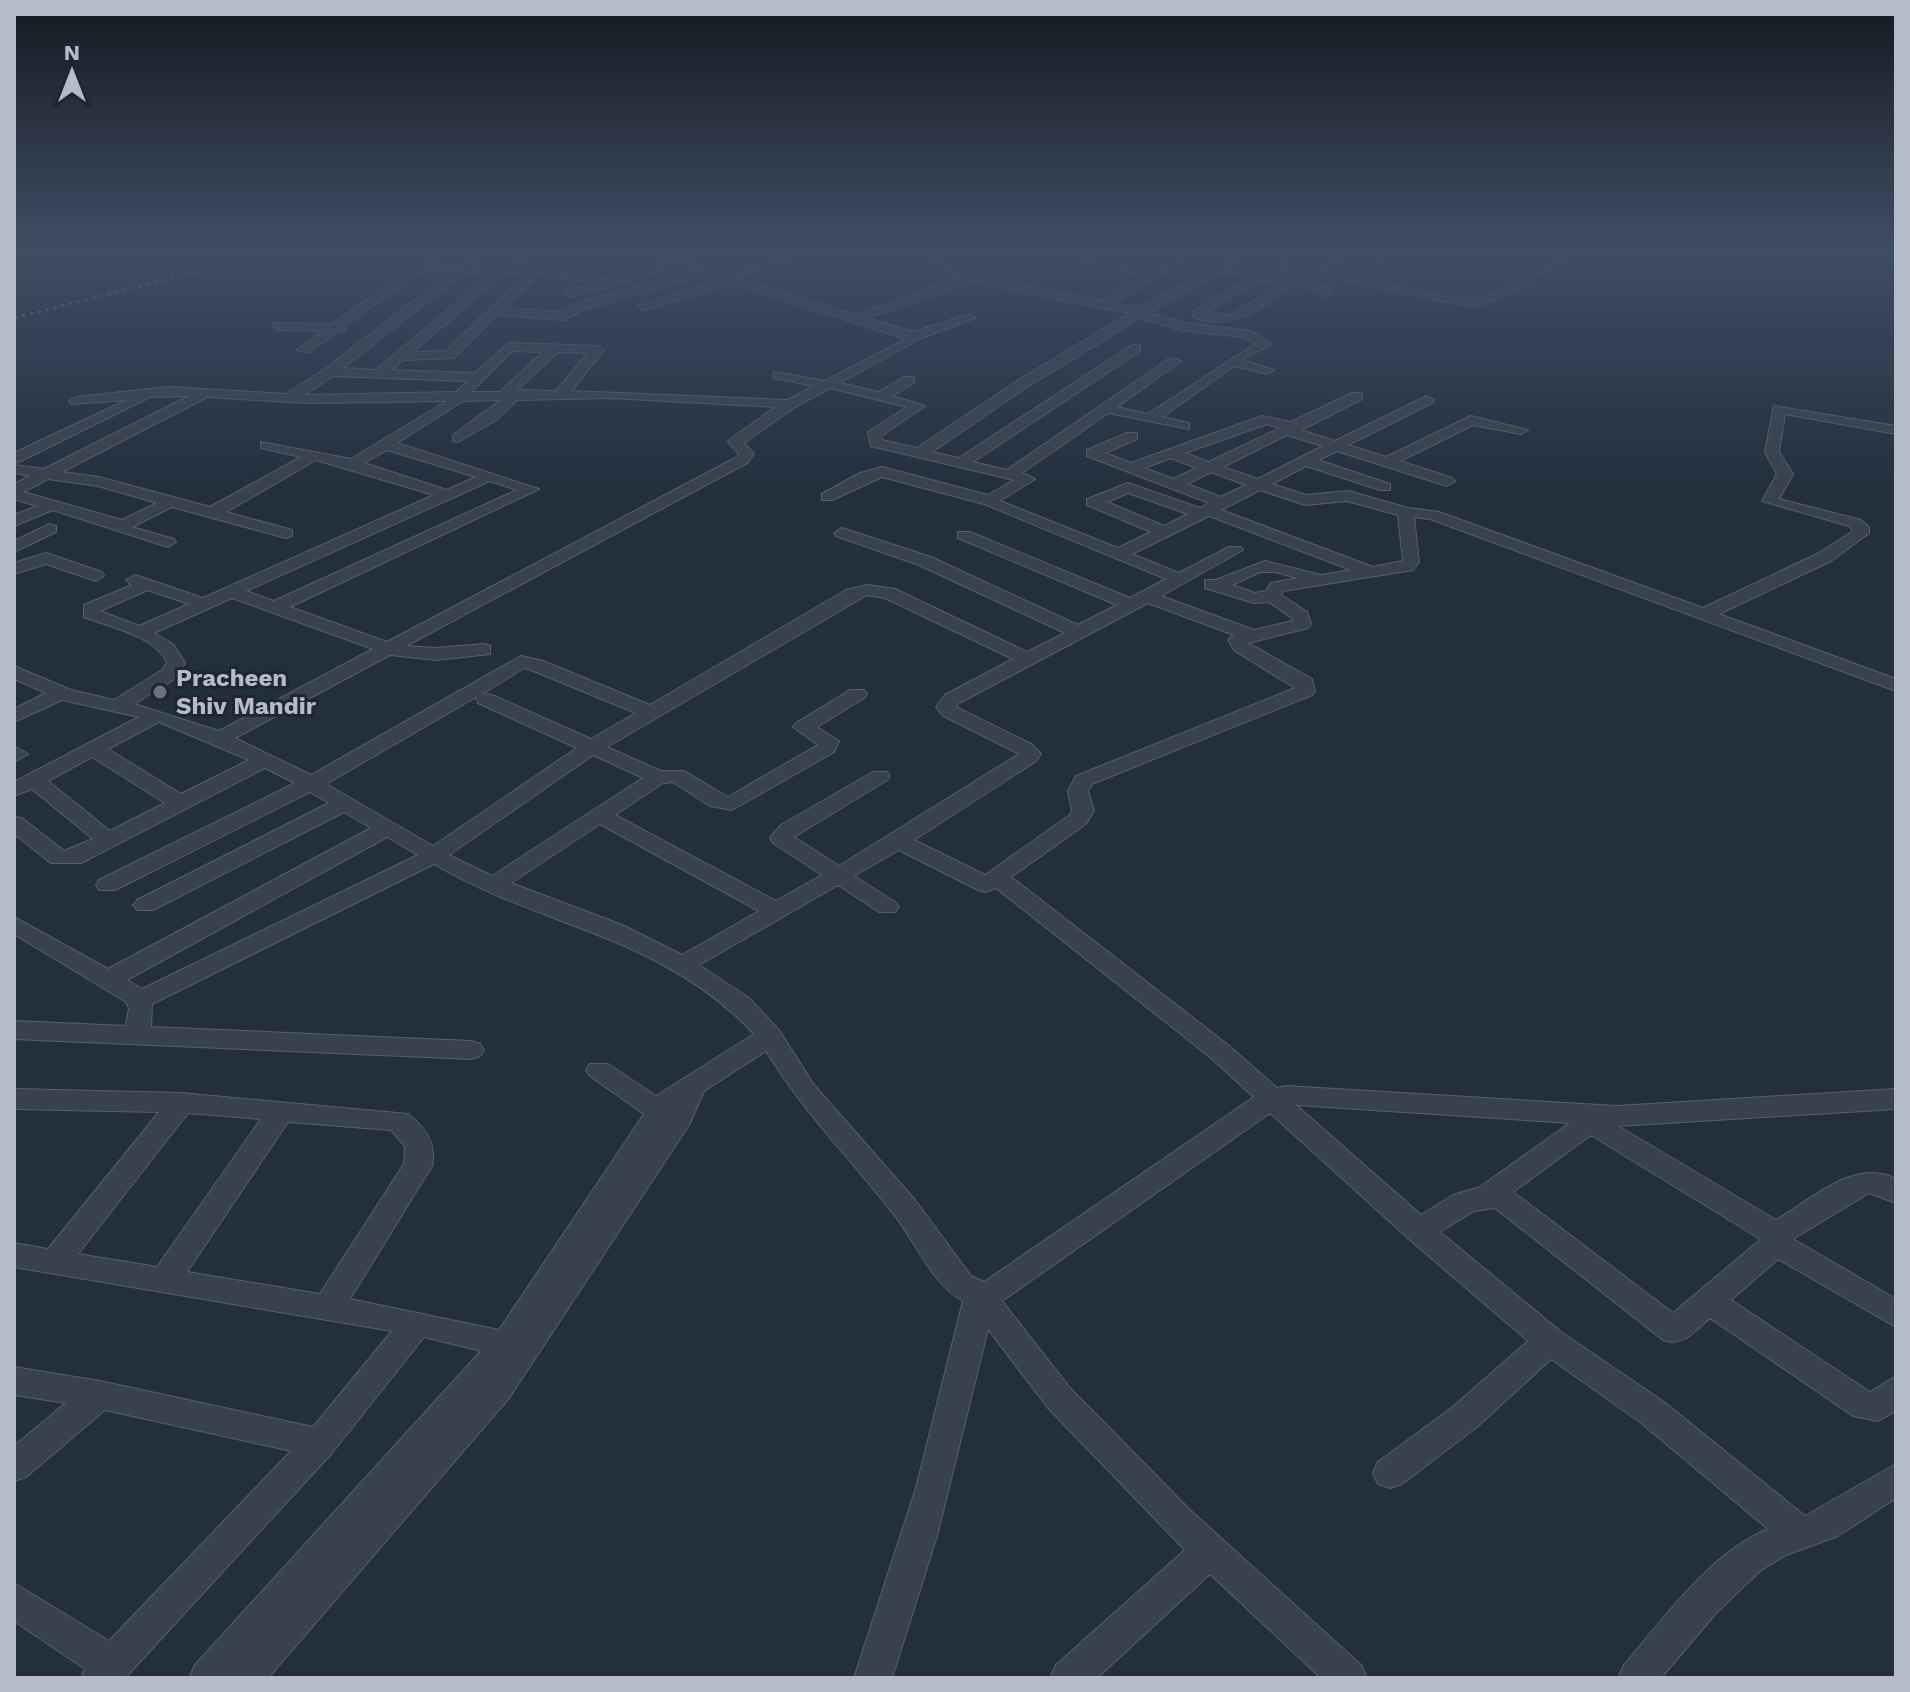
<svg xmlns="http://www.w3.org/2000/svg" width="1910" height="1692" font-family="'Work Sans',sans-serif">
<style>
.lines{fill:none;stroke-linecap:round;stroke-linejoin:round}
.minor-casing{stroke:#565f6c;stroke-width:2}
.minor{fill:#38414e;fill-rule:evenodd}
.rail{stroke:#5a6575;stroke-width:3;stroke-dasharray:4 4;stroke-linecap:butt}
.worship-dot{fill:#6b7280;stroke:#1d2633;stroke-width:3}
.labels{text-anchor:middle;stroke-width:6;stroke-linejoin:round;paint-order:stroke}
.poi-label{font-size:24px;font-weight:bold;fill:#b4bcc9;stroke:#1d2633;text-anchor:start}
</style>
<rect width="100%" height="100%" fill="#242f3e"/>
<g class="lines">
<g class="minor-casing">
<g id="minor">
<path d="M 439,249 L 451,249 L 433,264 L 461,265 L 482,249 L 493,249 L 474,266 L 506,267 L 529,249 L 540,249 L 519,268 L 562,270 L 606,279 L 667,263 L 628,249 C 646,249 661,259 678,260 C 697,260 716,249 735,249 L 690,263 L 722,273 L 817,249 L 817,253 L 734,277 L 856,315 L 958,278 L 918,256 L 918,252 L 937,249 L 930,254 L 967,274 L 1102,301 L 1144,276 L 1026,249 L 1045,249 L 1153,271 L 1193,249 L 1205,249 L 1114,303 L 1139,308 L 1247,249 L 1259,249 L 1229,268 L 1298,279 L 1346,249 L 1358,249 L 1309,282 L 1331,287 L 1329,297 L 1321,297 L 1320,291 L 1293,285 C 1261,308 1233,333 1193,317 L 1193,311 L 1249,278 L 1220,273 L 1149,313 L 1186,323 L 1251,331 L 1271,344 L 1242,360 L 1274,370 L 1267,374 L 1234,366 L 1162,417 L 1189,423 L 1189,429 L 1108,413 L 1022,473 L 1035,479 L 1000,501 L 1118,548 L 1151,532 L 1087,505 L 1087,499 L 1128,483 L 1200,508 L 1209,503 L 1087,456 L 1087,450 L 1127,433 L 1137,433 L 1137,439 L 1105,453 L 1131,463 L 1262,416 L 1291,422 L 1352,393 L 1362,393 L 1362,399 L 1301,430 L 1335,441 L 1427,396 L 1434,400 L 1432,403 L 1348,445 L 1386,457 L 1471,416 L 1528,430 L 1521,434 L 1473,425 L 1400,461 L 1452,478 L 1455,481 L 1447,486 L 1337,451 L 1318,460 L 1390,484 L 1390,490 L 1380,490 L 1306,466 L 1272,484 L 1306,495 L 1348,491 L 1408,508 L 1439,512 L 1703,608 L 1819,553 L 1853,531 L 1849,526 L 1762,501 L 1777,474 L 1765,452 L 1774,406 L 1896,426 L 1896,434 L 1785,414 L 1779,452 L 1793,474 L 1779,499 L 1861,520 L 1869,527 L 1869,533 L 1831,561 L 1719,614 L 1896,679 L 1896,691 L 1430,519 L 1414,517 L 1419,562 L 1413,570 L 1283,591 L 1281,595 L 1307,612 L 1311,624 L 1308,628 L 1248,643 L 1312,679 L 1315,691 L 1312,695 L 1092,784 L 1088,791 L 1094,811 L 1086,824 L 1011,877 L 1228,1045 L 1277,1088 L 1286,1086 L 1617,1106 L 1896,1089 L 1896,1109 L 1618,1126 L 1776,1220 C 1810,1200 1856,1157 1896,1179 L 1896,1203 L 1869,1193 L 1793,1239 L 1896,1299 L 1896,1327 L 1778,1259 L 1731,1300 L 1870,1392 L 1896,1376 L 1896,1411 L 1878,1421 L 1853,1416 L 1710,1318 C 1695,1331 1684,1347 1663,1340 L 1495,1208 L 1474,1211 L 1440,1232 L 1561,1332 L 1664,1402 L 1805,1516 L 1896,1464 L 1896,1498 L 1838,1536 L 1786,1555 L 1760,1571 L 1716,1613 L 1661,1678 L 1618,1678 L 1624,1665 C 1665,1617 1709,1554 1768,1529 L 1640,1422 L 1551,1359 L 1478,1426 L 1402,1484 L 1390,1488 L 1378,1484 L 1373,1473 L 1378,1462 L 1454,1406 L 1528,1341 L 1409,1239 L 1270,1113 L 1002,1301 L 1070,1388 L 1190,1510 L 1361,1665 L 1367,1678 L 1321,1678 L 1210,1574 L 1097,1678 L 1050,1678 L 1056,1665 L 1185,1550 L 1048,1408 L 988,1329 L 937,1536 L 892,1678 L 854,1678 L 916,1488 L 963,1301 C 933,1285 916,1243 895,1216 C 850,1158 805,1114 766,1051 L 704,1091 L 689,1125 L 509,1398 L 268,1678 L 189,1678 L 195,1665 L 481,1351 L 424,1337 L 332,1453 L 125,1678 L 81,1678 L 85,1669 L 14,1621 L 14,1583 L 109,1641 L 291,1451 L 105,1410 L 26,1477 L 14,1481 L 14,1446 L 66,1403 L 14,1395 L 14,1367 L 100,1381 L 313,1427 L 392,1331 L 14,1267 L 14,1243 L 48,1249 L 159,1112 L 14,1109 L 14,1089 L 181,1093 L 408,1114 C 425,1127 437,1143 432,1166 L 350,1299 L 499,1330 L 644,1114 L 590,1076 L 586,1070 L 590,1064 L 608,1064 L 656,1096 L 754,1034 C 662,935 540,927 434,864 L 152,1004 L 151,1027 L 471,1041 L 480,1044 L 484,1050 L 480,1056 L 471,1059 L 14,1039 L 14,1021 L 126,1026 L 129,1008 L 126,1002 L 14,934 L 14,917 L 108,969 L 371,828 L 344,812 L 153,910 L 137,910 L 133,905 L 137,900 L 329,803 L 310,792 L 115,890 L 99,890 L 96,885 L 99,880 L 295,783 L 265,768 L 81,863 L 51,863 L 14,834 L 14,817 L 22,818 L 64,851 L 93,839 L 32,789 L 14,796 L 14,782 L 139,717 L 62,700 L 14,722 L 14,709 L 46,693 L 14,679 L 14,666 L 71,690 L 114,700 L 162,670 L 167,663 C 158,637 107,626 84,617 L 84,605 L 132,585 L 126,580 L 135,575 L 203,598 L 434,495 L 316,460 L 226,512 L 292,530 L 292,536 L 286,538 L 172,507 L 132,527 L 174,539 L 176,542 L 168,547 L 53,510 L 14,526 L 14,515 L 37,506 L 14,499 L 14,484 L 30,476 L 14,473 L 14,465 L 44,469 L 189,396 L 150,397 L 19,462 L 14,463 L 14,453 L 127,400 L 71,404 L 69,401 L 76,397 L 169,387 L 286,394 L 325,369 L 452,271 L 424,270 L 345,326 L 344,331 L 337,332 L 308,353 L 297,350 L 322,331 L 278,330 L 272,326 L 274,323 L 332,324 L 410,269 L 368,267 L 364,262 L 419,263 ZM 678,267 L 694,271 L 580,302 L 562,312 L 504,308 L 538,275 L 593,283 L 566,291 L 566,295 L 570,297 ZM 466,272 L 491,273 L 376,370 L 343,368 ZM 504,274 L 526,275 L 446,351 L 413,352 ZM 705,275 L 721,280 L 638,306 L 644,310 L 733,284 L 906,339 L 825,381 L 774,372 L 774,378 L 814,386 L 788,400 L 571,391 L 604,350 L 598,346 L 509,343 L 475,373 L 391,370 L 403,360 L 454,358 L 497,315 L 564,320 L 588,308 ZM 1261,280 L 1281,283 L 1231,315 L 1206,313 ZM 970,282 L 1130,313 L 1017,381 L 917,448 L 882,440 L 881,436 L 925,406 L 892,396 L 914,383 L 914,377 L 904,377 L 879,392 L 840,383 L 919,339 L 975,318 L 969,314 L 913,332 L 868,318 ZM 1140,318 L 1185,331 L 1244,337 L 1255,344 L 1148,414 L 1117,407 L 1181,361 L 1170,358 L 1007,470 L 973,462 L 1140,351 L 1140,345 L 1132,345 L 959,458 L 932,452 L 1027,387 ZM 512,351 L 543,352 L 500,392 L 471,392 ZM 558,352 L 588,353 L 556,391 L 517,390 ZM 333,376 L 468,381 L 456,392 L 304,395 ZM 830,388 L 907,407 L 868,432 L 871,446 L 1014,480 L 988,495 L 882,467 L 860,473 L 822,494 L 822,500 L 832,500 L 882,477 L 984,504 L 1166,579 L 1130,598 L 970,532 L 958,532 L 958,538 L 1117,605 L 1078,625 L 931,557 L 842,528 L 834,533 L 836,536 L 919,565 L 1065,633 L 1027,652 L 895,589 L 867,585 L 846,590 L 650,705 L 543,661 L 521,656 L 311,775 L 235,738 L 390,655 L 436,660 L 490,654 L 490,646 L 484,644 L 436,648 L 406,646 L 747,463 L 754,454 L 744,443 L 795,407 ZM 207,397 L 308,403 L 447,401 L 351,459 L 261,442 L 261,448 L 301,457 L 210,507 L 99,477 L 62,472 ZM 611,398 L 776,407 L 730,439 L 728,442 L 739,454 L 737,457 L 387,642 L 290,607 L 539,489 L 397,443 L 463,401 L 501,400 L 453,435 L 453,441 L 458,442 L 496,420 L 517,400 ZM 1267,424 L 1280,428 L 1209,462 L 1185,453 ZM 1287,435 L 1323,446 L 1258,479 L 1223,467 ZM 387,450 L 476,477 L 447,490 L 364,463 ZM 1171,458 L 1197,468 L 1173,479 L 1144,468 ZM 1211,472 L 1246,485 L 1221,497 L 1187,484 ZM 48,479 L 98,486 L 157,503 L 122,520 L 23,492 ZM 490,481 L 517,490 L 274,601 L 246,591 ZM 1260,490 L 1305,505 L 1347,501 L 1398,515 L 1403,561 L 1373,567 L 1221,510 ZM 1128,493 L 1188,514 L 1164,526 L 1107,502 ZM 1209,516 L 1351,570 L 1321,575 L 1265,561 L 1216,580 L 1205,580 L 1205,588 L 1254,603 L 1269,602 L 1292,618 L 1293,621 L 1254,630 L 1161,596 L 1243,550 L 1241,547 L 1229,547 L 1179,573 L 1132,554 ZM 1260,572 L 1275,572 L 1298,578 L 1271,583 L 1266,591 L 1255,593 L 1232,585 ZM 148,590 L 189,604 L 139,626 L 100,611 ZM 867,595 L 885,598 L 1013,659 L 945,695 L 936,707 L 942,715 L 1019,754 L 839,866 L 794,837 L 887,780 L 890,776 L 887,772 L 873,772 L 781,825 L 770,838 L 773,843 L 822,875 L 776,901 L 615,815 L 663,783 L 673,782 L 710,806 L 732,810 L 834,752 L 839,741 L 817,727 L 864,698 L 867,694 L 864,690 L 850,690 L 796,723 L 793,727 L 818,745 L 728,797 L 684,771 L 661,771 L 607,747 ZM 232,598 L 373,649 L 219,731 L 134,704 L 176,678 L 185,663 L 173,644 L 154,633 ZM 1148,603 L 1234,635 L 1228,640 L 1235,651 L 1295,688 L 1076,776 L 1068,791 L 1072,811 L 1070,815 L 985,875 L 914,840 L 1036,761 L 1041,754 L 1031,744 L 956,707 L 959,703 ZM 524,668 L 531,670 L 636,713 L 591,739 L 492,695 L 482,694 ZM 476,697 L 478,703 L 577,748 L 433,846 L 326,784 ZM 159,722 L 249,760 L 181,794 L 108,749 ZM 593,755 L 643,778 L 492,876 L 449,855 ZM 92,757 L 165,803 L 110,831 L 48,781 ZM 600,824 L 759,911 L 682,955 L 622,925 L 511,883 ZM 387,837 L 418,855 L 142,989 L 127,980 ZM 899,850 L 978,890 L 986,892 L 996,888 L 1210,1057 L 1254,1097 L 984,1282 L 971,1276 L 915,1200 L 814,1085 L 779,1030 L 749,998 L 699,965 L 838,885 L 879,912 L 895,912 L 899,907 L 895,902 L 854,876 ZM 1296,1105 L 1570,1123 L 1480,1187 L 1453,1195 L 1421,1215 ZM 188,1113 L 261,1119 L 157,1267 L 78,1254 ZM 288,1122 L 391,1130 L 405,1146 L 404,1164 L 320,1294 L 187,1272 ZM 1591,1135 L 1757,1237 L 1760,1240 L 1673,1313 L 1513,1192 Z"/>
<path d="M 1295,249 L 1307,249 L 1284,265 L 1304,270 L 1304,274 L 1271,268 L 1271,264 Z"/>
<path d="M 1392,249 L 1404,249 L 1360,278 C 1384,283 1459,303 1478,298 C 1517,288 1550,247 1591,249 L 1540,274 L 1514,292 L 1475,307 L 1346,282 L 1346,278 Z"/>
<path d="M 50,524 L 56,526 L 56,532 L 14,552 L 14,541 Z"/>
<path d="M 46,553 L 102,572 L 104,576 L 96,581 L 46,564 L 14,574 L 14,563 Z"/>
<path d="M 14,746 L 28,754 L 14,762 Z"/>
</g>
</g>
<use href="#minor" class="minor"/>
<path class="rail" d="M 14,318 L 288,249"/>
</g>
<linearGradient id="sky" x2="0" y2="1"><stop stop-color="#141a22"/><stop offset="0.51" stop-color="#3f4d63"/><stop offset="1" stop-color="#3f4d63" stop-opacity="0"/></linearGradient>
<rect width="1910" height="486" fill="url(#sky)"/>
<circle class="worship-dot" cx="160" cy="692" r="8"/>
<g class="labels">
<g class="poi-label">
<text x="176" y="686">Pracheen<tspan x="176" dy="28">Shiv Mandir</tspan></text>
</g>
</g>
<rect width="1910" height="1692" fill="none" stroke="#b4bcc9" stroke-width="32"/>
<g transform="translate(72 72)" stroke="#1d2633" stroke-width="6" paint-order="stroke">
<path d="M0-6L14 30L0 20L-14 30Z" fill="#b4bcc9"/>
<text y="-12" font-size="22" font-weight="bold" text-anchor="middle" fill="#b4bcc9">N</text>
</g>
</svg>
